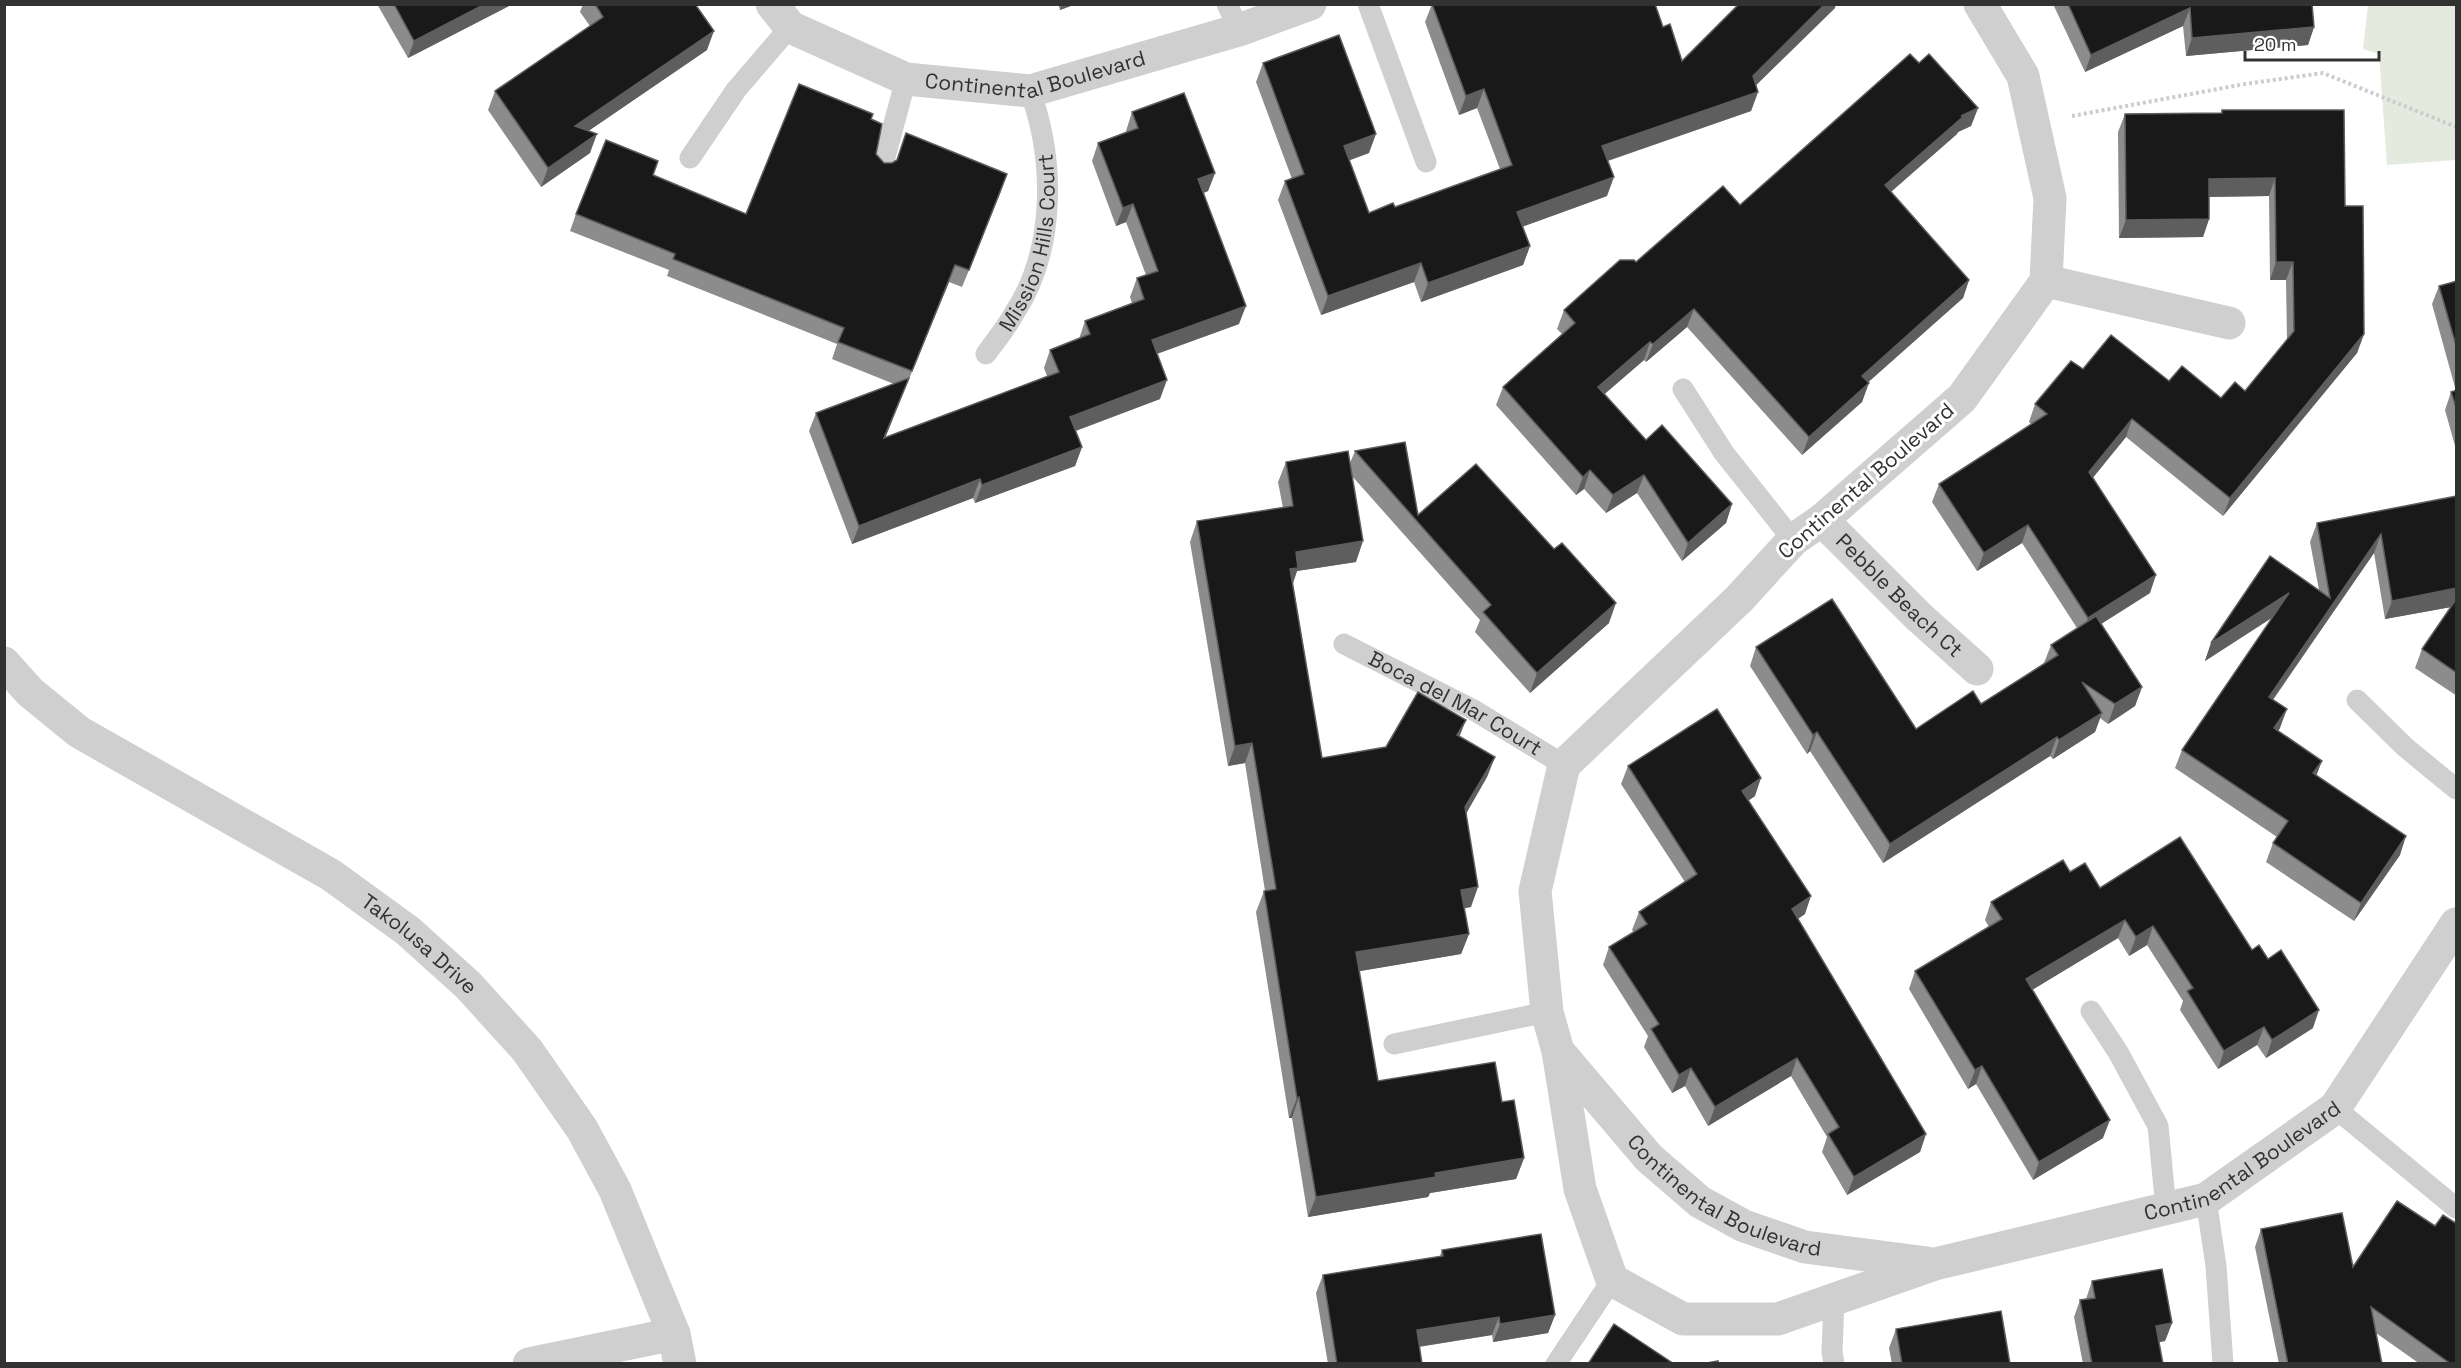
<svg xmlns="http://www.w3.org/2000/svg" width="2461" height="1368" font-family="'Space Grotesk',sans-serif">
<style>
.green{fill:#e4ebde}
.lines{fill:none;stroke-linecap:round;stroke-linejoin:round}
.path{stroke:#ccc;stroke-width:4;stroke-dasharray:3 3;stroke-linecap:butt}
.service{stroke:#cfcfcf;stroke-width:21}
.minor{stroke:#cfcfcf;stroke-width:33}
.wall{fill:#8c8c8c}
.shaded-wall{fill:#5e5e5e}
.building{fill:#191919;stroke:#5e5e5e;stroke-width:1.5}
.labels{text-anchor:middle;stroke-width:6;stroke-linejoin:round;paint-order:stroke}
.street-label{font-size:21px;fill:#323232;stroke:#fff}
</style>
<rect width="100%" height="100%" fill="#fff"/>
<path class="green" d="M 2368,5 L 2456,5 L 2456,160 L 2387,165 L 2379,54 L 2363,49 Z"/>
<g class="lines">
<path class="path" d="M 2072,116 L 2245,84 L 2323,73 L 2456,127"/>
<g class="service">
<path d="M 1227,4 L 1239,30"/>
<path d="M 1368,4 L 1426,162"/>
<path d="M 690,158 L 736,90 L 790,27"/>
<path d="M 882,168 L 906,79"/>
<path id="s1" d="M 986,354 C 996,340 1007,327 1015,312 C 1056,249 1055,160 1030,91"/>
<path d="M 1683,389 L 1724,453 L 1793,540"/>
<path id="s2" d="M 1344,644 L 1472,709 L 1564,765"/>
<path d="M 2357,700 L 2405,747 L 2456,789"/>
<path d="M 2091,1011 L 2118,1052 L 2158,1126 L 2166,1209"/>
<path d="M 1394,1044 L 1547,1012"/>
<path d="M 2335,1108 L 2456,1208"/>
<path d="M 2206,1199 L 2216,1266 L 2223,1364"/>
<path d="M 1556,1364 L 1612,1280"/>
<path d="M 1834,1364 L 1832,1352 L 1834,1299"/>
</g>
<g class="minor">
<path id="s3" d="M 772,4 L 790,27 L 906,79 L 1030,91 L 1239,30 L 1310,4"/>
<path id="s4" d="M 1980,4 L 2023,76 L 2050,198 L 2046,281 L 1962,398 L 1822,520 L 1793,540 L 1739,599 L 1564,765 L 1535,891 L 1547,1012 L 1558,1051 L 1580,1189 L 1612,1280 L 1683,1319 L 1778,1319 L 1935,1264 L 2206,1199 L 2335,1108 L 2456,924"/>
<path d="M 2046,281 L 2229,323"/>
<path id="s5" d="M 1822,520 L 1919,617 L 1977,669"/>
<path id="s6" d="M 4,663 L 30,692 L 79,732 L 331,875 L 408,931 L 468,985 L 527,1050 L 582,1129 L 615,1190 L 674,1334 L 680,1364"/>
<path id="s7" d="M 1558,1051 L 1649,1158 L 1700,1202 L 1744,1226 L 1805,1247 L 1927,1263"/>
<path d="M 529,1364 L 674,1334"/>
</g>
</g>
<g class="wall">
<path d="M 377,4 L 513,4 L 408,58 Z"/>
<path d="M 583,4 L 695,4 L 707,50 L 588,131 L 590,153 L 541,187 L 488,110 L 495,91 L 590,26 L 580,12 Z"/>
<path d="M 1058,4 L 1076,4 L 1060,10 Z"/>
<path d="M 1432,4 L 1655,4 L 1663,27 L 1682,61 L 1835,8 L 1756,85 L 1758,92 L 1751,111 L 1608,161 L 1607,196 L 1522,227 L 1530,246 L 1523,265 L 1421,302 L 1414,282 L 1321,315 L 1278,200 L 1285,181 L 1292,179 L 1256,82 L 1263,63 L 1369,153 L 1349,160 L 1369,213 L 1395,207 L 1500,169 L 1477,108 L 1459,115 L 1425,22 Z"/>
<path d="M 2053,4 L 2312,4 L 2314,27 L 2308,45 L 2186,56 L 2183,26 L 2085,72 Z"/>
<path d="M 1919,63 L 1978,108 L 1971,126 L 1958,132 L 1957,134 L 1891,192 L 1969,280 L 1963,298 L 1868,382 L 1862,402 L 1802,455 L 1687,327 L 1646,362 L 1644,360 L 1604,394 L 1646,440 L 1732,504 L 1726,523 L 1682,561 L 1637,493 L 1606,513 L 1584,489 L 1576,495 L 1496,405 L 1503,387 L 1562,334 L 1557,329 L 1564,310 L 1636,262 L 1740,205 Z"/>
<path d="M 2222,110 L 2345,206 L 2364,334 L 2357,353 L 2223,516 L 2126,437 L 2093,477 L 2150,593 L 2101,624 L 2142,687 L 2135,706 L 2108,724 L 2100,718 L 2095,732 L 2053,759 L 2050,756 L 1883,863 L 1810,751 L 1807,754 L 1750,666 L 1756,647 L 1916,729 L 1981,704 L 2044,663 L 2051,645 L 2077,628 L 2022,543 L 1977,571 L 1932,502 L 1939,484 L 2031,424 L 2029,422 L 2035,404 L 2083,369 L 2169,381 L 2221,398 L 2245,391 L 2287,340 L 2286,280 L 2270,280 L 2269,196 L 2209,197 L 2209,219 L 2203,237 L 2119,238 L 2118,132 L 2125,114 L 2221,113 Z"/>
<path d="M 1132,112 L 1215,173 L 1208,191 L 1204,193 L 1239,324 L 1157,354 L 1160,399 L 1076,431 L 1082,447 L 1075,466 L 975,503 L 973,498 L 852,544 L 809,431 L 816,413 L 894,384 L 832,359 L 837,344 L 667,276 L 669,270 L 570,231 L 576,214 L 653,175 L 746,214 L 871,119 L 876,154 L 884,163 L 892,163 L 897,160 L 906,133 L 1001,191 L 962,287 L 949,282 L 885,437 L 1047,376 L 1044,368 L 1050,350 L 1079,339 L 1085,321 L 1132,303 L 1130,297 L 1137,278 L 1146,275 L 1126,222 L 1116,226 L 1092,161 L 1098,143 L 1126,132 L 1126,131 Z"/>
<path d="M 2457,281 L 2457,453 L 2445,410 L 2451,392 L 2456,391 L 2432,304 L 2439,286 Z"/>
<path d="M 1355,451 L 1418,515 L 1609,623 L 1530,693 L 1475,632 L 1480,620 L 1352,476 L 1356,562 L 1297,571 L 1293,584 L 1322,758 L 1460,737 L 1495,757 L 1487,777 L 1466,813 L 1471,907 L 1464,908 L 1469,934 L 1461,954 L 1359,971 L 1378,1081 L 1502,1102 L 1524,1158 L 1516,1179 L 1430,1193 L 1428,1197 L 1308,1217 L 1292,1118 L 1289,1118 L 1256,912 L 1264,891 L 1265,891 L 1245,763 L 1228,766 L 1190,542 L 1197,521 L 1283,508 L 1278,482 L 1286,462 L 1350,463 Z"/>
<path d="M 2457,496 L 2457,696 L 2415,668 L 2422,649 L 2451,607 L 2385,619 L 2374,553 L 2273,700 L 2280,728 L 2278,731 L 2316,775 L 2400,855 L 2354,921 L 2266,862 L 2273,843 L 2277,837 L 2175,768 L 2182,750 L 2272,618 L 2205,661 L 2211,643 L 2319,590 L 2310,542 L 2317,523 Z"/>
<path d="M 1628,766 L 1755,796 L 1749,800 L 1805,914 L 1798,919 L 1926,1134 L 1920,1152 L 1847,1195 L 1822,1152 L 1827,1137 L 1791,1076 L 1708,1126 L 1685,1086 L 1672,1093 L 1644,1047 L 1648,1036 L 1603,965 L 1609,947 L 1634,932 L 1632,930 L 1639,912 L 1685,882 L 1621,784 Z"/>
<path d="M 2070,872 L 2100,888 L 2252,950 L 2313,1028 L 2266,1058 L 2257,1045 L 2218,1069 L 2180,1010 L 2183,1001 L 2147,945 L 2129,956 L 2118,938 L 2032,990 L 2103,1138 L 2033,1180 L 1976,1084 L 1968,1089 L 1909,989 L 1915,971 L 1989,927 L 1985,920 L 1991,902 Z"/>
<path d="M 2261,1229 L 2353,1267 L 2457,1364 L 2420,1364 L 2376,1333 L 2382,1364 L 2279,1364 L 2255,1247 Z"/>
<path d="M 1442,1250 L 1555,1315 L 1548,1333 L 1493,1342 L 1492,1335 L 1419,1347 L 1422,1364 L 1328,1364 L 1316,1293 L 1323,1275 L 1440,1256 Z"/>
<path d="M 2092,1281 L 2172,1323 L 2165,1341 L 2159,1342 L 2163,1364 L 2083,1364 L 2074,1317 L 2080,1300 L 2086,1299 Z"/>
<path d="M 1896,1329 L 2010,1364 L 1892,1364 L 1889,1348 Z"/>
</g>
<g class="shaded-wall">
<path d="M 485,4 L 513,4 L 408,58 L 414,41 Z"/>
<path d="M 1062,4 L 1076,4 L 1060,10 Z"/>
<path d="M 1825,4 L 1836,4 L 1835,8 L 1746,95 L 1753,76 Z"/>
<path d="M 2190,8 L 2183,26 L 2085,72 L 2091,55 Z"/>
<path d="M 2314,27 L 2308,45 L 2186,56 L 2192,38 Z"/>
<path d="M 714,31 L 707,50 L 568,145 L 575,126 Z"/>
<path d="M 1484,89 L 1477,108 L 1459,115 L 1466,96 Z"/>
<path d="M 1758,92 L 1751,111 L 1595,165 L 1602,146 Z"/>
<path d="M 1978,108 L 1971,126 L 1958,132 L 1957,134 L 1878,203 L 1885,185 L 1961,116 Z"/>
<path d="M 597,134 L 590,153 L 541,187 L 548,168 Z"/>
<path d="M 1376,134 L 1369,153 L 1337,165 L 1344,146 Z"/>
<path d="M 1215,173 L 1208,191 L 1192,197 L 1198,179 Z"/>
<path d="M 1007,174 L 1001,191 L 962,287 L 969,270 Z"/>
<path d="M 1614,177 L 1607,196 L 1510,231 L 1517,212 Z"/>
<path d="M 2275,178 L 2269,196 L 2202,197 L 2209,179 Z"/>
<path d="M 1133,204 L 1126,222 L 1116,226 L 1123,208 Z"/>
<path d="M 2209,219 L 2203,237 L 2119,238 L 2126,220 Z"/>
<path d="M 1530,246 L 1523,265 L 1421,302 L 1428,283 Z"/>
<path d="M 2276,262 L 2293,262 L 2286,280 L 2270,280 Z"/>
<path d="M 1421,263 L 1414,282 L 1321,315 L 1328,296 Z"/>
<path d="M 955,265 L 949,282 L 905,388 L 912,371 Z"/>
<path d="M 1969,280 L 1963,298 L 1855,394 L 1862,376 Z"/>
<path d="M 1246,306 L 1239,324 L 1145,358 L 1152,340 Z"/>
<path d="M 1694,309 L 1687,327 L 1646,362 L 1653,344 Z"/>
<path d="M 2364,334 L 2357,353 L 2223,516 L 2230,498 Z"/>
<path d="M 1650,342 L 1644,360 L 1592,405 L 1598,387 Z"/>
<path d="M 909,378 L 902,396 L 878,456 L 884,438 Z"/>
<path d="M 1167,380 L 1160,399 L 1064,435 L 1070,417 Z"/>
<path d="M 1869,383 L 1862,402 L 1802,455 L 1809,437 Z"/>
<path d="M 2132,419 L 2126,437 L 2083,490 L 2089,472 Z"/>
<path d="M 1082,447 L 1075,466 L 975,503 L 982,485 Z"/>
<path d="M 1590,470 L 1584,489 L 1576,495 L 1583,477 Z"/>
<path d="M 1644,475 L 1637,493 L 1606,513 L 1613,495 Z"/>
<path d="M 980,479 L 973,498 L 852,544 L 859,526 Z"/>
<path d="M 1732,504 L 1726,523 L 1682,561 L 1688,543 Z"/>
<path d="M 2028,525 L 2022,543 L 1977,571 L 1984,553 Z"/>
<path d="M 2381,534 L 2374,553 L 2262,715 L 2269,697 Z"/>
<path d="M 1363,541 L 1356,562 L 1297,571 L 1291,588 L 1283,590 L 1296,552 Z"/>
<path d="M 2156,575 L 2150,593 L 2082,636 L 2088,618 Z"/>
<path d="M 2457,588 L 2457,606 L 2385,619 L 2392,601 Z"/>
<path d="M 2289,593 L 2282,611 L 2205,661 L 2211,643 Z"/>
<path d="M 1616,603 L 1609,623 L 1530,693 L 1537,673 Z"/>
<path d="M 2142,687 L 2135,706 L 2108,724 L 2115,704 Z"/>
<path d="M 2287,709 L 2280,728 L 2267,747 L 2274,728 Z"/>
<path d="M 2102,713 L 2095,732 L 2053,759 L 2059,740 Z"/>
<path d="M 1466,720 L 1458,740 L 1457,735 Z"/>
<path d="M 1817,732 L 1810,751 L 1807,754 L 1813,735 Z"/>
<path d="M 2057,737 L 2050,756 L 1883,863 L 1890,844 Z"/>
<path d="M 1252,743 L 1245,763 L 1228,766 L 1235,746 Z"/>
<path d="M 1495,757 L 1487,777 L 1458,828 L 1465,807 Z"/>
<path d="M 2322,761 L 2315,779 L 2313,773 Z"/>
<path d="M 1761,778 L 1755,796 L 1736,809 L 1742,791 Z"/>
<path d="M 2406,836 L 2400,855 L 2354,921 L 2361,903 Z"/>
<path d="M 1478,887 L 1471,907 L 1454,910 L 1461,890 Z"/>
<path d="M 1811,896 L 1805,914 L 1785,927 L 1792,909 Z"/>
<path d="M 2125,920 L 2118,938 L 2019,998 L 2026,979 Z"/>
<path d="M 2153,926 L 2147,945 L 2129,956 L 2136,937 Z"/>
<path d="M 1469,934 L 1461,954 L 1349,973 L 1356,952 Z"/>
<path d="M 2319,1010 L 2313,1028 L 2266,1058 L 2272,1040 Z"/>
<path d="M 2264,1027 L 2257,1045 L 2218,1069 L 2224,1051 Z"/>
<path d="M 1797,1058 L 1791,1076 L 1708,1126 L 1715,1107 Z"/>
<path d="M 1982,1066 L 1976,1084 L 1968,1089 L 1975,1070 Z"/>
<path d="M 1691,1068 L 1685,1086 L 1672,1093 L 1679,1075 Z"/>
<path d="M 1299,1097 L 1292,1118 L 1289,1118 L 1297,1098 Z"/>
<path d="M 2110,1120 L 2103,1138 L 2033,1180 L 2039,1162 Z"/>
<path d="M 1926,1134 L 1920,1152 L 1847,1195 L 1854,1177 Z"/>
<path d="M 1524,1158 L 1516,1179 L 1430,1193 L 1428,1197 L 1308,1217 L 1316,1197 L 1435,1173 Z"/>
<path d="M 1555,1315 L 1548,1333 L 1493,1342 L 1500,1324 Z"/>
<path d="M 1499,1317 L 1492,1335 L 1410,1348 L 1417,1330 Z"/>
<path d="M 2172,1323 L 2165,1341 L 2150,1344 L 2156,1326 Z"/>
</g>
<g class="building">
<path d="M 394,4 L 485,4 L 414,41 Z"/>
<path d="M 595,4 L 695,4 L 714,31 L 575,126 L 597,134 L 548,168 L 495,91 L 603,17 Z"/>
<path d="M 1432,4 L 1655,4 L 1663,27 L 1670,24 L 1682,61 L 1739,4 L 1825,4 L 1753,76 L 1758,92 L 1602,146 L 1614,177 L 1517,212 L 1530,246 L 1428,283 L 1421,263 L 1328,296 L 1285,181 L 1304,174 L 1263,63 L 1339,35 L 1376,134 L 1344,146 L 1369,213 L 1393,203 L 1395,207 L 1512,165 L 1484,89 L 1466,96 Z"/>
<path d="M 2068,4 L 2312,4 L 2314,27 L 2192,38 L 2190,8 L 2091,55 Z"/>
<path d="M 1910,54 L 1919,63 L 1929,54 L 1978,108 L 1961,116 L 1964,116 L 1885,185 L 1969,280 L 1862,376 L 1869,383 L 1809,437 L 1694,309 L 1653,344 L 1650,342 L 1598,387 L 1646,440 L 1662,425 L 1732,504 L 1688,543 L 1644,475 L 1613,495 L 1590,470 L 1583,477 L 1503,387 L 1575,323 L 1564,310 L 1620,260 L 1634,260 L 1636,262 L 1723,186 L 1740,205 Z"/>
<path d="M 799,84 L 873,114 L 871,119 L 882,124 L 876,154 L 884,163 L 892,163 L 897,160 L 906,133 L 1007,174 L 969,270 L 955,265 L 912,371 L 838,342 L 844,328 L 673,259 L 675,254 L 576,214 L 606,140 L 658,161 L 653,175 L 746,214 Z"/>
<path d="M 1184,93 L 1215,173 L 1198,179 L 1246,306 L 1152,340 L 1167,380 L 1070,417 L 1082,447 L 982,485 L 980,479 L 859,526 L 816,413 L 909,378 L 884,438 L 1059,372 L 1050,350 L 1090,334 L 1085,321 L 1144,299 L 1137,278 L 1158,271 L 1133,204 L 1123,208 L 1098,143 L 1138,128 L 1132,112 Z"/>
<path d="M 2222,110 L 2344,110 L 2345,206 L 2363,206 L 2364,334 L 2230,498 L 2132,419 L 2089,472 L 2156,575 L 2088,618 L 2028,525 L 1984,553 L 1939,484 L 2047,414 L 2035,404 L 2071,361 L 2083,369 L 2111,335 L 2169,381 L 2182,366 L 2221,398 L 2235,382 L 2245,391 L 2294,331 L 2293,262 L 2276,262 L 2275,178 L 2209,179 L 2209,219 L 2126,220 L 2125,114 L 2222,113 Z"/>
<path d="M 2457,281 L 2457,349 L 2439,286 Z"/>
<path d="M 2457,390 L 2457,410 L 2451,392 Z"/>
<path d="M 1405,442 L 1418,515 L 1476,464 L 1554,549 L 1562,543 L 1616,603 L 1537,673 L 1483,612 L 1491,605 L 1355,451 Z"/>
<path d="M 1348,451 L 1363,541 L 1296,552 L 1298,568 L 1290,569 L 1322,758 L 1386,747 L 1418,692 L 1466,720 L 1457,735 L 1495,757 L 1465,807 L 1478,887 L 1461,890 L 1469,934 L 1356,952 L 1378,1081 L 1495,1062 L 1502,1102 L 1514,1100 L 1524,1158 L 1435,1173 L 1436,1177 L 1316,1197 L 1299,1097 L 1297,1098 L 1264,891 L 1276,889 L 1252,743 L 1235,746 L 1197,521 L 1293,506 L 1286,462 Z"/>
<path d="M 2457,496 L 2457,588 L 2392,601 L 2381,534 L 2269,697 L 2287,709 L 2274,728 L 2322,761 L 2313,773 L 2406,836 L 2361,903 L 2273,843 L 2288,821 L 2182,750 L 2289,593 L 2211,643 L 2270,556 L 2330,598 L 2317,523 Z"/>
<path d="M 2457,598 L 2457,673 L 2422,649 Z"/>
<path d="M 1832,599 L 1916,729 L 1973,691 L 1981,704 L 2058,655 L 2051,645 L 2096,616 L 2142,687 L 2115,704 L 2082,682 L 2102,713 L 2059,740 L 2057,737 L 1890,844 L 1817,732 L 1813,735 L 1756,647 Z"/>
<path d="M 1717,709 L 1761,778 L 1742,791 L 1811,896 L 1792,909 L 1926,1134 L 1854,1177 L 1828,1134 L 1839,1127 L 1797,1058 L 1715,1107 L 1691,1068 L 1679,1075 L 1651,1029 L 1659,1024 L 1609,947 L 1647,924 L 1639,912 L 1697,874 L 1628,766 Z"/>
<path d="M 2180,837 L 2252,950 L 2259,945 L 2268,959 L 2281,950 L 2319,1010 L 2272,1040 L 2264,1027 L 2224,1051 L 2187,991 L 2193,988 L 2153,926 L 2136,937 L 2125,920 L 2026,979 L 2110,1120 L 2039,1162 L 1982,1066 L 1975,1070 L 1915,971 L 2002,919 L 1991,902 L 2063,860 L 2070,872 L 2085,863 L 2100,888 Z"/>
<path d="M 2397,1201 L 2435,1226 L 2443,1215 L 2457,1224 L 2457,1364 L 2451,1364 L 2371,1307 L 2382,1364 L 2288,1364 L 2261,1229 L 2342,1213 L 2353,1267 Z"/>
<path d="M 1541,1234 L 1555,1315 L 1500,1324 L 1499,1317 L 1417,1330 L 1422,1364 L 1337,1364 L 1323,1275 L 1443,1256 L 1442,1250 Z"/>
<path d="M 2162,1269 L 2172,1323 L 2156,1326 L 2163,1364 L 2092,1364 L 2080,1300 L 2095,1298 L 2092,1281 Z"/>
<path d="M 2001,1311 L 2010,1364 L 1902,1364 L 1896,1329 Z"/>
<path d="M 1614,1324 L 1674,1364 L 1588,1364 Z"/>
<path d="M 1718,1361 L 1718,1364 L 1702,1364 Z"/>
</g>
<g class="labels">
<g class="street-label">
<text dy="7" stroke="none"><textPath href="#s3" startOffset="288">Continental Boulevard</textPath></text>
<text dy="7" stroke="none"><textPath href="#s1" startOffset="123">Mission Hills Court</textPath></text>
<text transform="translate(1866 481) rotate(-41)" y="7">Continental Boulevard</text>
<text dy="7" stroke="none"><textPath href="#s5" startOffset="108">Pebble Beach Ct</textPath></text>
<text dy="7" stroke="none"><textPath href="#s2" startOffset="126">Boca del Mar Court</textPath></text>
<text dy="7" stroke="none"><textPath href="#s6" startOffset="504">Takolusa Drive</textPath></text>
<text dy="7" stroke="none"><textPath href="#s4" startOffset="2176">Continental Boulevard</textPath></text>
<text dy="7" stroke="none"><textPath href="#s7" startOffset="226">Continental Boulevard</textPath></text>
</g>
</g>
<rect width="2461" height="1368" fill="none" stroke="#323232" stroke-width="12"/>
<path d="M2245 51v9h134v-9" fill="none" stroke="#323232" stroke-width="3"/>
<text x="2254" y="51" font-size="18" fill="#323232" stroke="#ffffff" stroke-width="4.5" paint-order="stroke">20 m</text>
</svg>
